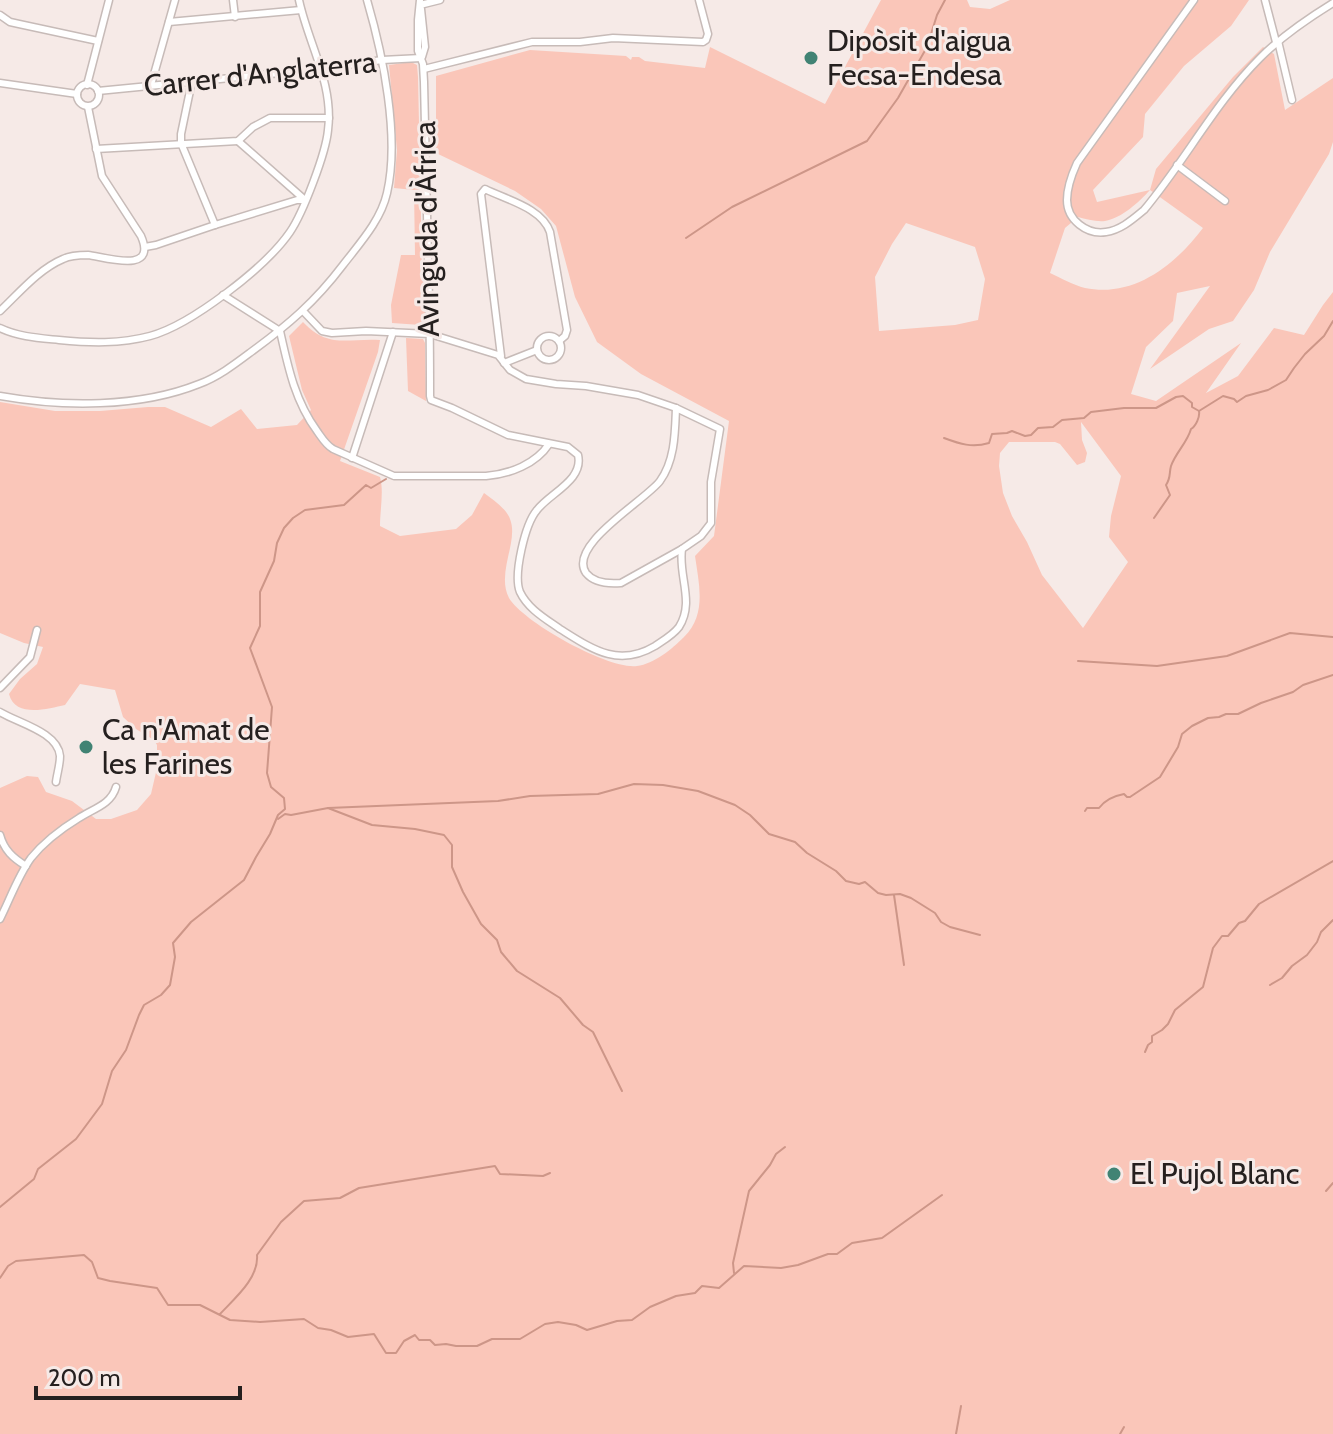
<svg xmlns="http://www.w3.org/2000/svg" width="1333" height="1434" font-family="Cabin,sans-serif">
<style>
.green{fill:#fac6b9;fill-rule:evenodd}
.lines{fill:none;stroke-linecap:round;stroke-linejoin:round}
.stream{stroke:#cd9688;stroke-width:2}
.street-casing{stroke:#c7bbb8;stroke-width:9}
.street{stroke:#fff;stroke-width:6}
.poi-dot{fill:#418374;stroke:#f6eae7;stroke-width:3}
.labels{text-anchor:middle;stroke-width:6;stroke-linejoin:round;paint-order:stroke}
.poi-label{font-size:30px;fill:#25201f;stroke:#f6eae7;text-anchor:start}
.street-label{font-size:30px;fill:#25201f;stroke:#f6eae7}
</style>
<rect width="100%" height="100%" fill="#f6eae7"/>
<g class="green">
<path d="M 881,0 L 967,0 L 970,7 L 990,9 L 1010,0 L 1249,0 L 1231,26 L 1184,66 L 1145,114 L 1143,137 L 1093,190 L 1097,202 L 1150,190 L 1156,169 L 1233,77 L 1263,47 L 1274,54 L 1285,110 L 1333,78 L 1333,142 L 1329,154 L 1270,252 L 1254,290 L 1233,321 L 1209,329 L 1150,369 L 1210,286 L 1177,293 L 1173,321 L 1146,347 L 1131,394 L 1156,401 L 1241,343 L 1206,393 L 1238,376 L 1274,328 L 1304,335 L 1323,305 L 1333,292 L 1333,1434 L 0,1434 L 0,788 L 27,776 L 38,777 L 46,792 L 72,801 L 96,819 L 111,819 L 137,810 L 151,794 L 157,768 L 157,745 L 154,740 L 136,729 L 123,717 L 115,690 L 80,684 L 65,705 C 47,709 15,718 9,694 L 20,679 L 37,664 L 43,647 L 24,643 L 0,633 L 0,402 L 55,411 L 100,411 L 148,407 L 165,407 L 211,427 L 241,409 L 257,429 L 297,425 L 311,410 L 302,390 L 289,336 L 303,322 C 328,349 347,338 380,340 L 378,352 L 340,461 L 380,477 C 384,491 380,510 380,526 L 400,536 L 456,529 L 472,515 L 484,493 C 493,500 506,508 510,519 C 519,541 496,573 509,598 C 523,622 609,670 637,666 C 654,664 672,649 684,637 C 707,615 699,584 695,556 L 714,536 L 729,421 L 641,374 L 597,342 L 575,297 L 556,226 L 541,209 L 515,191 L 436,153 L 436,76 L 530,50 L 626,56 L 631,60 L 632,57 L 639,57 L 645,61 L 705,68 L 710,47 L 825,104 ZM 1150,190 L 1203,228 C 1175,265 1134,298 1085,288 C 1073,285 1061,278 1050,273 L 1065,228 L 1078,217 C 1086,219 1096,222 1105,221 C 1122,218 1139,202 1150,190 ZM 906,223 L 975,247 L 985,279 L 978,320 L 955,325 L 879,331 L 875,277 L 892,244 ZM 1081,422 L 1121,476 L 1111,516 L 1109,537 L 1128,562 L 1083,628 L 1042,575 L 1027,542 L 1012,516 L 1003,493 L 999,466 L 1000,453 L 1009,442 L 1055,442 L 1060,444 L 1077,465 L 1085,462 L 1087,453 L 1082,440 Z"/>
<path d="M 411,62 L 417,65 L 418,77 L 422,264 L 425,264 L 426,322 L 421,325 L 392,323 L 391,305 L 401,255 L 415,255 L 414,190 L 394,188 L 397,150 L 389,65 Z"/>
<path d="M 406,338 L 423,339 L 425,343 L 426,401 L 408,391 Z"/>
</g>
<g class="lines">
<g class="stream">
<path d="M 686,238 L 732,207 L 867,141 L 898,98 L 927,47 L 937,15 L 945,0"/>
<path d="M 944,438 C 960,444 972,448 989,443 L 992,434 L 1007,433 L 1012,431 L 1025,436 L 1031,435 L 1038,428 L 1053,427 L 1062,420 L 1084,418 L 1091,412 L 1124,408 L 1156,408 L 1176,397 L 1183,396 L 1192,403 L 1192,407 L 1199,411 L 1223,396 L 1234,399 L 1237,402 L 1246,396 L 1268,390 L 1286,380 L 1294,368 L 1305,354 L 1324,336 L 1333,321"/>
<path d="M 1154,518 L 1170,495 L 1166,485 C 1171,478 1169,473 1171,466 C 1176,452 1187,443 1191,429 C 1196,426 1200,417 1199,411"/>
<path d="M 1078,661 L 1157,666 L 1227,656 L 1290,633 L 1333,637"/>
<path d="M 328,808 L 498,801 L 530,796 L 598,794 L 634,784 L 663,785 L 698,791 L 735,805 L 750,815 L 769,834 L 795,842 L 807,853 L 836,871 L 846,881 L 859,884 L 865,882 L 878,893 L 886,895 L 900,894 L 911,898 L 935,913 L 941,922 L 950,927 L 980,935"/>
<path d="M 1085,811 L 1087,808 L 1099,808 C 1105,800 1113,796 1124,794 L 1127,797 L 1130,797 L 1160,777 L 1178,747 L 1182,734 L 1192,726 L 1208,718 L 1219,717 L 1226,714 L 1238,714 L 1261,703 L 1293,692 L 1303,685 L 1333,675"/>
<path d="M 278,819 L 285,814 L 291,815 L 328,808 L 372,825 L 415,829 L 444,835 L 452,845 L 452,867 L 463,892 L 481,924 L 497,940 L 501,952 L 517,971 L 560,998 L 583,1025 L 593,1032 L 622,1091"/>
<path d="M 894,895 L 904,965"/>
<path d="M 1270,985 L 1282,978 L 1292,966 L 1307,955 L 1317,942 L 1321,932 L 1333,920"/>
<path d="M 1145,1052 L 1148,1045 L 1152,1042 L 1152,1036 L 1162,1030 L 1168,1024 L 1175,1010 L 1203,987 L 1213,948 L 1222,936 L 1228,936 L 1239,923 L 1245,921 L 1259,904 L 1333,861"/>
<path d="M 1326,1191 L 1333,1183"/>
<path d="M 0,1207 L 34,1179 L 38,1169 L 76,1139 L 102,1104 L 112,1071 L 126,1050 L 139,1015 L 144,1005 L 161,995 L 170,985 L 175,957 L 173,943 L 191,922 L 244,880 L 256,857 L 270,834 L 278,815 L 285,809 L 284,798 L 271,787 L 267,773 L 272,707 L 250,648 L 260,626 L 260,592 L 274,561 L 277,543 L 284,528 L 293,518 L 305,510 L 344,505 L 366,485 L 371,488 L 386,479"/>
<path d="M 734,1273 L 733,1263 L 749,1191 L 770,1165 L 776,1154 L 785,1147"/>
<path d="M 0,1278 L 8,1266 L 16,1261 L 84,1255 L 92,1262 L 98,1278 L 110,1281 L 157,1288 L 168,1305 L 200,1305 L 230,1320 L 260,1322 L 304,1319 L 318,1328 L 331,1330 L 348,1337 L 374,1334 L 386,1353 L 396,1353 L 404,1341 L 415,1335 L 419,1340 L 430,1340 L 435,1345 L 446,1344 L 456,1346 L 477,1346 L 492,1339 L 520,1339 L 545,1324 L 558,1322 L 576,1325 L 587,1330 L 617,1321 L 632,1320 L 650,1307 L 676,1296 L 695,1293 L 702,1286 L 719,1288 L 744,1266 L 781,1268 L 798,1265 L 828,1254 L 837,1254 L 852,1243 L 882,1238 L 942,1195"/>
<path d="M 220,1314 C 235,1298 259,1278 257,1255 L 281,1222 L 304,1201 L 340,1198 L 359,1188 L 495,1166 L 500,1174 L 543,1176 L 550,1173"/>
<path d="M 956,1434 L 961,1406"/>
<path d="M 1120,1434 L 1124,1427"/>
</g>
<g class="street-casing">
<g id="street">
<path d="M 233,0 L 235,17"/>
<path d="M 1194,0 L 1077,163 C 1072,174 1067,187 1067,200 C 1067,220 1087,235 1106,232 C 1121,230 1133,219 1144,210 C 1185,161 1215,103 1260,58 C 1282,36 1307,19 1333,3"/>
<path d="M 1265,0 L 1276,42"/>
<path d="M 420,5 L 440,0"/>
<path d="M 421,9 L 425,47 L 422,57"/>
<path d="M 0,15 L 10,22 L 19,24 L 98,41"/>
<path d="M 169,22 L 301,10"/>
<path d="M 1278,41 L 1292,100"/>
<path d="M 424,69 L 532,42 L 580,42 L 613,38 L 703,42 L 706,40 L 708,34 L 699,0"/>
<path d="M 192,81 L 181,134 L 181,143 L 215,225"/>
<path d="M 0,83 L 77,94"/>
<circle cx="88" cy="95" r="11"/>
<path d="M 87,85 L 109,0"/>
<path d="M 151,85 L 175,0"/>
<path d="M 98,91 L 321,69 L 382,60 L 421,58"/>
<path d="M 238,141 L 305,200"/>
<path d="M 96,149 L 238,141 L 253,127 L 270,118 L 329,118"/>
<path d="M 1177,165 L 1225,201"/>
<path d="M 145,247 L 156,245 L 215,225 L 297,200 L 305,200"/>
<path d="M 223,295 L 280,331 C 288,367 295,401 317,431 C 322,438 326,445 333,449 L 394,476 L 486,476 C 510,474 536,464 549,444"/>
<path d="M 0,311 C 19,293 39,269 63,259 C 71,255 80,255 88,255 C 105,257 158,275 141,236 L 102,176 L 88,107"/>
<path d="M 303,311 L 322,331 L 332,333 L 366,331 L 430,334 L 498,355 L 510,370 L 526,379 L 556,384 L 586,386 L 638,395 L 676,408 L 720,429 L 711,482 L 711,523 L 701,536 L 682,549 C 678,576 695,602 679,627 C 673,635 664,640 655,646 C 618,668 592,649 560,629 C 546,619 528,609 520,592 C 513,575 525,524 537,510 C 550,493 584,480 578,455 L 568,447 L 508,435 L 452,408 L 431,400 L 430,396 C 430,364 430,333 429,301 L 424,82 L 423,64 L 418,51 L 418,20 L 420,0"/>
<path d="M 0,328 C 19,337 39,338 59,340 C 90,343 120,344 150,336 C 191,325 266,267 290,232 C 303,213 326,153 328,130 C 334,84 308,43 299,0"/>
<circle cx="549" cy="348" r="12"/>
<path d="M 501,356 L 481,194 L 485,189 C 507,200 542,208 550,232 L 567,330 L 565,336 L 559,341"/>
<path d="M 504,363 L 537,350"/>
<path d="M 0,396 C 62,407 139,408 199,384 C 218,377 235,364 251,352 C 288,325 315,302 343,265 C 360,243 381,220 387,193 C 400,137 383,55 367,0"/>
<path d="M 676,408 C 675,433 675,460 660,481 C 646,500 567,545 586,573 C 594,583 609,584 621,583 L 682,549"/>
<path d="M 352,458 L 393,332"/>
<path d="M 0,688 L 30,657 L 37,630"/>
<path d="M 0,712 C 18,723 58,732 60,756 C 60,765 57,774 56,782"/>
<path d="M 0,835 C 4,850 13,858 26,866"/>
<path d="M 0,919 C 10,899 18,876 31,858 C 44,842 61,829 79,818 C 92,809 111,805 116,787"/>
</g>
</g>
<use href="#street" class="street"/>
</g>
<g class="poi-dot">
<circle cx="811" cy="58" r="8"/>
<circle cx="86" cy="747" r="8"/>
<circle cx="1114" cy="1174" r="8"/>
</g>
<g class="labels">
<g class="poi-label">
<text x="827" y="51">Dipòsit d'aigua<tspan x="827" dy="34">Fecsa-Endesa</tspan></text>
<text x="102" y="740">Ca n'Amat de<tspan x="102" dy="34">les Farines</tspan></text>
<text x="1130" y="1184">El Pujol Blanc</text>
</g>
<g class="street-label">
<text transform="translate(260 74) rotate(-6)" y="10">Carrer d'Anglaterra</text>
<text transform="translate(427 229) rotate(-91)" y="10">Avinguda d'Àfrica</text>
</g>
</g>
<path d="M36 1386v12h204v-12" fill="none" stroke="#25201f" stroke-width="4"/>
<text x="48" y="1386" font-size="24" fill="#25201f" stroke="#f6eae7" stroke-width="6" paint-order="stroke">200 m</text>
</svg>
